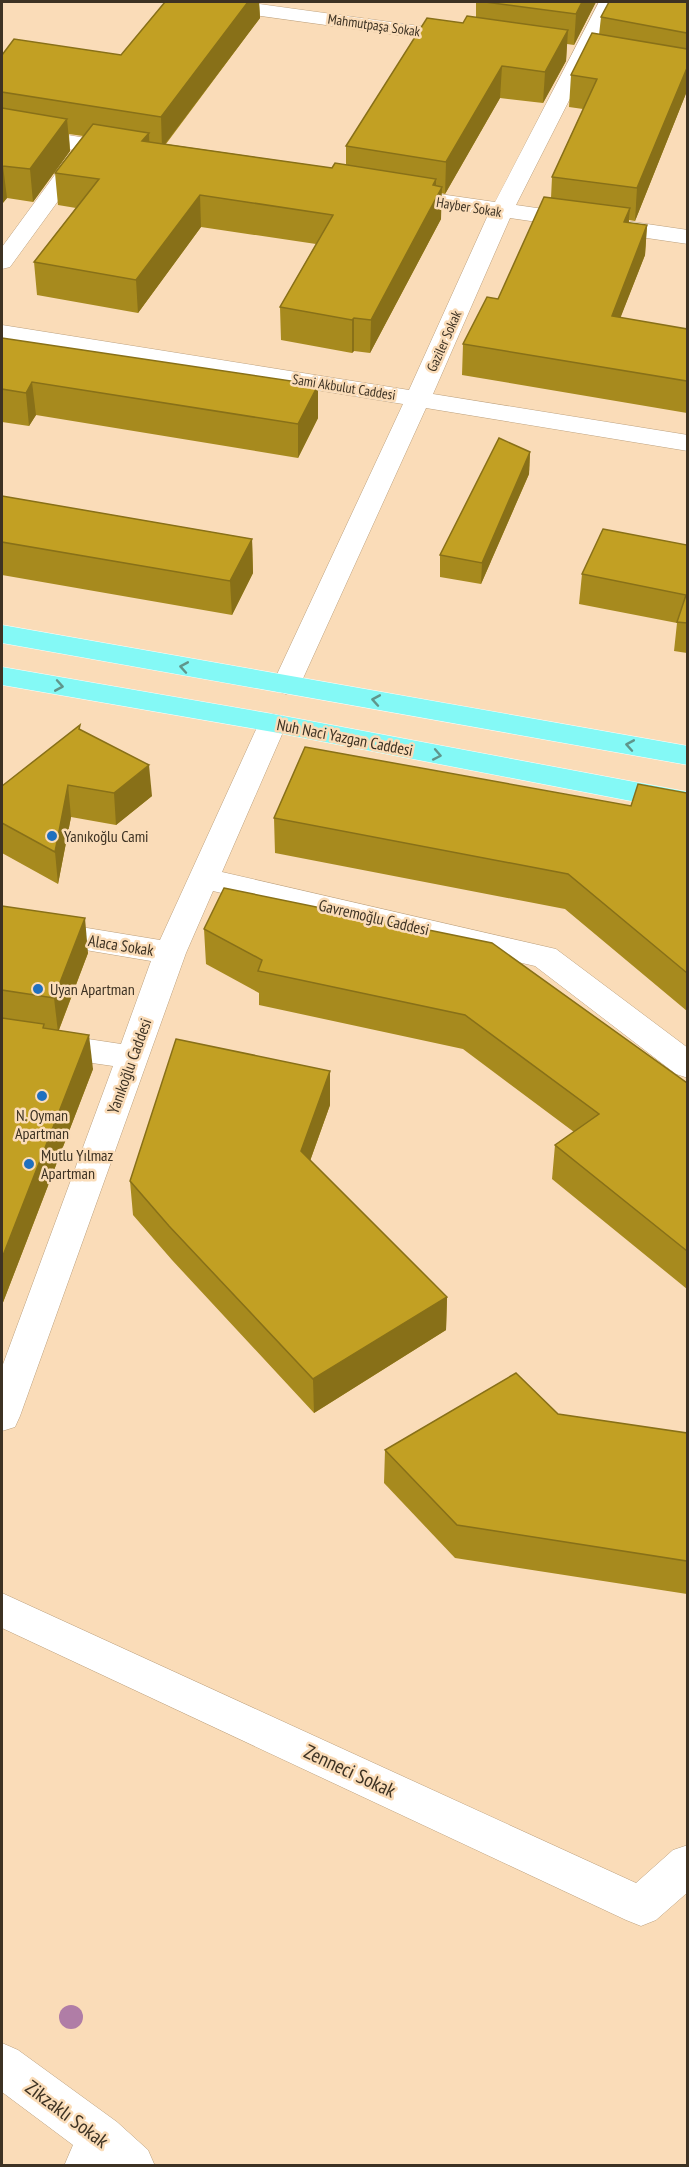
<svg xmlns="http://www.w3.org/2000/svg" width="689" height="2167" font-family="'PT Sans Narrow',sans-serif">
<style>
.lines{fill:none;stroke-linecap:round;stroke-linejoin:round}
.minor-casing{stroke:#bca07d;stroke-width:1}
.major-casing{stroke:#fff;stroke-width:1}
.minor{fill:#fff;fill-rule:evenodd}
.major{fill:#84f9f6;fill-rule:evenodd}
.tree{fill:#b07da6}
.wall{fill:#a78a1e}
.shaded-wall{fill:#887018}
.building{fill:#c2a023;stroke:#887018;stroke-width:1.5}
.oneway{stroke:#60968c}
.poi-dot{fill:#2070bf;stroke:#fadcb8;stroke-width:2}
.labels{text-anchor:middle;stroke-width:5;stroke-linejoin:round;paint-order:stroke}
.far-street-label{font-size:14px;fill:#3d3223;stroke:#fadcb8}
.street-label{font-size:16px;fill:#3d3223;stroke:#fadcb8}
.poi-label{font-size:16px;fill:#3d3223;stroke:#fadcb8;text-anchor:start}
.near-street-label{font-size:20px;fill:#3d3223;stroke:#fadcb8}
</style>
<rect width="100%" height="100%" fill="#fadcb8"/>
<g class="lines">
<g class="minor-casing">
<g id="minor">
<path d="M 193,2 L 244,2 L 463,32 L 470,34 L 473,38 L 470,42 L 463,44 L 203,8 L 196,6 Z"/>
<path d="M 599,2 L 619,2 L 516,205 L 688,230 L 688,244 L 510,218 L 433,394 L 688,435 L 688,451 L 426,408 L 300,685 L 296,691 L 286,694 L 276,691 L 272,685 L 403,404 L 2,339 L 2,325 L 409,390 L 488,215 L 398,202 L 390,200 L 387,195 L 390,190 L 398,188 L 495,202 Z"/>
<path d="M 2,124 L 122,144 L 130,146 L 133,151 L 130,156 L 122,158 L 93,153 L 10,267 L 2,269 L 2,247 L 73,150 L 2,137 Z"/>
<path d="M 273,714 L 283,716 L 287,723 L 222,872 L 556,949 L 688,1048 L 688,1078 L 676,1074 L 535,966 L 213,891 L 186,953 L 20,1416 L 15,1427 L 2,1431 L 2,1367 L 113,1066 L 2,1050 L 2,1026 L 121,1044 L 151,961 L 2,936 L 2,914 L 160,940 L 259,723 L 263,716 Z"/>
<path d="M 2,1593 L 636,1883 L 673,1850 L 688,1845 L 688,1892 L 656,1920 L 641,1926 L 626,1920 L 2,1628 Z"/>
<path d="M 2,2043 L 18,2050 L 117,2122 L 148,2150 L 155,2166 L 64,2166 L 73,2145 L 2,2092 Z"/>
</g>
</g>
<g class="major-casing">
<g id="major">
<path d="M 2,625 L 688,746 L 688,765 L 2,643 Z"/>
<path d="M 2,667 L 273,714 L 688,792 L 688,812 L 273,732 L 2,685 Z"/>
</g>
</g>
<use href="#minor" class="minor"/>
<use href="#major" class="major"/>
</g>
<circle class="tree" cx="71" cy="2017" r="12"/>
<g class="wall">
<path d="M 248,2 L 272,2 L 271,3 L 259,2 L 260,18 L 166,144 L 332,168 L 346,164 L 346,146 L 463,23 L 476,17 L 476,2 L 596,2 L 574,45 L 567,44 L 566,61 L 543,103 L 500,98 L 445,194 L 441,193 L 441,219 L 370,353 L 354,351 L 352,353 L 281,340 L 280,307 L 316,244 L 201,227 L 138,313 L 37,295 L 34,262 L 76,208 L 58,205 L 55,173 L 83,136 L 69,134 L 70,151 L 33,202 L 7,198 L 2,204 L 2,55 L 121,55 Z"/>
<path d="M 687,2 L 687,91 L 635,221 L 629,220 L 629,223 L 647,225 L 645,255 L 620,318 L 687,329 L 687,413 L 462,375 L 463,344 L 498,299 L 551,198 L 552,177 L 583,109 L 569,107 L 571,75 L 599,35 L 601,17 Z"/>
<path d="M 2,338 L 318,418 L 298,458 L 36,415 L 29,426 L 2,422 Z"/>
<path d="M 530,452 L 529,474 L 481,584 L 440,577 L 440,555 Z"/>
<path d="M 2,496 L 252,539 L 253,573 L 232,615 L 2,575 Z"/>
<path d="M 687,545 L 687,653 L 674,651 L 677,623 L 579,604 L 582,574 Z"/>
<path d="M 80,725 L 80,730 L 152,796 L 116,825 L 71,817 L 58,884 L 2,853 L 2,786 Z"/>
<path d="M 687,793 L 687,1011 L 565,909 L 275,853 L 274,818 L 631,806 Z"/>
<path d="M 2,906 L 88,953 L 59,1030 L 93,1069 L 2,1305 Z"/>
<path d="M 204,929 L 687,1083 L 687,1289 L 552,1179 L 555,1145 L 574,1132 L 463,1049 L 259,1005 L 259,993 L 206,964 Z"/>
<path d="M 330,1071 L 330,1105 L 310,1161 L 447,1297 L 446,1330 L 314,1413 L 172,1260 L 133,1215 L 130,1181 Z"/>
<path d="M 558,1414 L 687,1433 L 687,1594 L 455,1558 L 384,1483 L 385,1450 Z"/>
</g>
<g class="shaded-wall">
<path d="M 248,2 L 259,2 L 260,18 L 162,148 L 161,117 Z"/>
<path d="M 582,2 L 596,2 L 574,45 L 576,14 Z"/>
<path d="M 568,30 L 566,61 L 543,103 L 545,72 Z"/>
<path d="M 502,66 L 500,98 L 445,194 L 446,162 Z"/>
<path d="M 687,68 L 687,91 L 635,221 L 637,188 Z"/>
<path d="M 67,119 L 70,151 L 33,202 L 30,169 Z"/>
<path d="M 149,133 L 150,164 L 142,141 Z"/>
<path d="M 3,166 L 7,198 L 2,204 L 2,168 Z"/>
<path d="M 436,179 L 436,197 L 442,187 L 441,219 L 370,353 L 371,320 Z"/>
<path d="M 200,195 L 201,227 L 138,313 L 136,280 Z"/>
<path d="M 630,208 L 627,238 L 624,222 Z"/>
<path d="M 647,225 L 645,255 L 609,347 L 612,316 Z"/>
<path d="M 354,318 L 354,351 L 352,353 L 352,320 Z"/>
<path d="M 32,382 L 36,415 L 29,426 L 26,393 Z"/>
<path d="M 318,385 L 318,418 L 298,458 L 298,424 Z"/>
<path d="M 530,452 L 529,474 L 481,584 L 482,563 Z"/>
<path d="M 252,539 L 253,573 L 232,615 L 230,581 Z"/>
<path d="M 149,765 L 152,796 L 116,825 L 114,793 Z"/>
<path d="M 68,785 L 71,817 L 58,884 L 55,852 Z"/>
<path d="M 85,918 L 88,953 L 58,1032 L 54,998 Z"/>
<path d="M 89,1035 L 93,1069 L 2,1305 L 2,1258 Z"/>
<path d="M 330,1071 L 330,1105 L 301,1186 L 301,1151 Z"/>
<path d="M 447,1297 L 446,1330 L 314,1413 L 313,1379 Z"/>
</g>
<g class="building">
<path d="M 165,2 L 248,2 L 161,117 L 2,92 L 2,55 L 14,39 L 121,55 Z"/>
<path d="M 485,2 L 582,2 L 576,14 Z"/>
<path d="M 609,2 L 687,2 L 687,33 L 601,17 Z"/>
<path d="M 467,16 L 568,30 L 545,72 L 502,66 L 446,162 L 346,146 L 427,18 L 463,23 Z"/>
<path d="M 592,33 L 687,49 L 687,68 L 637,188 L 552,177 L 597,79 L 571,75 Z"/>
<path d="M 2,108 L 67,119 L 30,169 L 3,166 L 2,168 Z"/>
<path d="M 93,124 L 149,133 L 142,141 L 332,168 L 335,163 L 436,179 L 433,185 L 442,187 L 371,320 L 354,318 L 352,320 L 280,307 L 333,215 L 200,195 L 136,280 L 34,262 L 99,179 L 55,173 Z"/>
<path d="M 544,197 L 630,208 L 624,222 L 647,225 L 612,316 L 687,329 L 687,381 L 463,344 L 487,297 L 498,299 Z"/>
<path d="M 2,338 L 318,385 L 298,424 L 32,382 L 26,393 L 2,389 Z"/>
<path d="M 499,438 L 530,452 L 482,563 L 440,555 Z"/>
<path d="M 2,496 L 252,539 L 230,581 L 2,542 Z"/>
<path d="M 603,529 L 687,545 L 687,623 L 677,622 L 686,595 L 582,574 Z"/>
<path d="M 80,725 L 79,729 L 149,765 L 114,793 L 68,785 L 55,852 L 2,823 L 2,786 Z"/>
<path d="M 305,747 L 631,806 L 638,784 L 687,793 L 687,973 L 568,874 L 274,818 Z"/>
<path d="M 224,888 L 492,943 L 687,1083 L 687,1251 L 555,1145 L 599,1114 L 465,1015 L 258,971 L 262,960 L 204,929 Z"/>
<path d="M 2,906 L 85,918 L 54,998 L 2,990 Z"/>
<path d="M 2,1018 L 44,1024 L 43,1028 L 89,1035 L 2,1258 Z"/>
<path d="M 176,1039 L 330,1071 L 301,1151 L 447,1297 L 313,1379 L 169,1226 L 130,1181 Z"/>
<path d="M 516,1373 L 558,1414 L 687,1433 L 687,1561 L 457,1525 L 385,1450 Z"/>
</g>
<defs><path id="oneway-chevron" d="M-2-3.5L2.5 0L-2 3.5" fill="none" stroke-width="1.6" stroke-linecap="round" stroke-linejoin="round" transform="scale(1.5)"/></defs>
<g class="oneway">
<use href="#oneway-chevron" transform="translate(184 667) rotate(-170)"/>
<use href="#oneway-chevron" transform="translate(59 686) rotate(10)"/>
<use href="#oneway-chevron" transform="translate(376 700) rotate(-170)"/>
<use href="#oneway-chevron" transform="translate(630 745) rotate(-170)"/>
<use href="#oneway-chevron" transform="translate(437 755) rotate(11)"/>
</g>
<g class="poi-dot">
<circle cx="52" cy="836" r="6"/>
<circle cx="38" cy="989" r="6"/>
<circle cx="42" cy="1096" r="6"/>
<circle cx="29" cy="1164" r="6"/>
</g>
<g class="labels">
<g class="far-street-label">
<text transform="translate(374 25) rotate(8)" y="5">Mahmutpaşa Sokak</text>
<text transform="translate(469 207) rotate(9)" y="5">Hayber Sokak</text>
<text transform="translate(444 341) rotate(-66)" y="5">Gaziler Sokak</text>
<text transform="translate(344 387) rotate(9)" y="5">Sami Akbulut Caddesi</text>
</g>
<g class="street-label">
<text transform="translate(345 737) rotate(11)" y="6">Nuh Naci Yazgan Caddesi</text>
<text transform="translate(374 917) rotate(13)" y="6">Gavremoğlu Caddesi</text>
<text transform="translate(121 945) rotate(9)" y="6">Alaca Sokak</text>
<text transform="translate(129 1066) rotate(-70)" y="6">Yanıkoğlu Caddesi</text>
</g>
<g class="poi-label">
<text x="64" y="842">Yanıkoğlu Cami</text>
<text x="50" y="995">Uyan Apartman</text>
<text x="42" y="1121" text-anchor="middle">N. Oyman<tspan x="42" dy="18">Apartman</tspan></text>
<text x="41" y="1161">Mutlu Yılmaz<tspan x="41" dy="18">Apartman</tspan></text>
</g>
<g class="near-street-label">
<text transform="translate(350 1771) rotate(25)" y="7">Zenneci Sokak</text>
<text transform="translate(67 2114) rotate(37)" y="7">Zikzaklı Sokak</text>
</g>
</g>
<rect width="689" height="2167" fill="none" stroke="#3d3223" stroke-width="6"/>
</svg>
